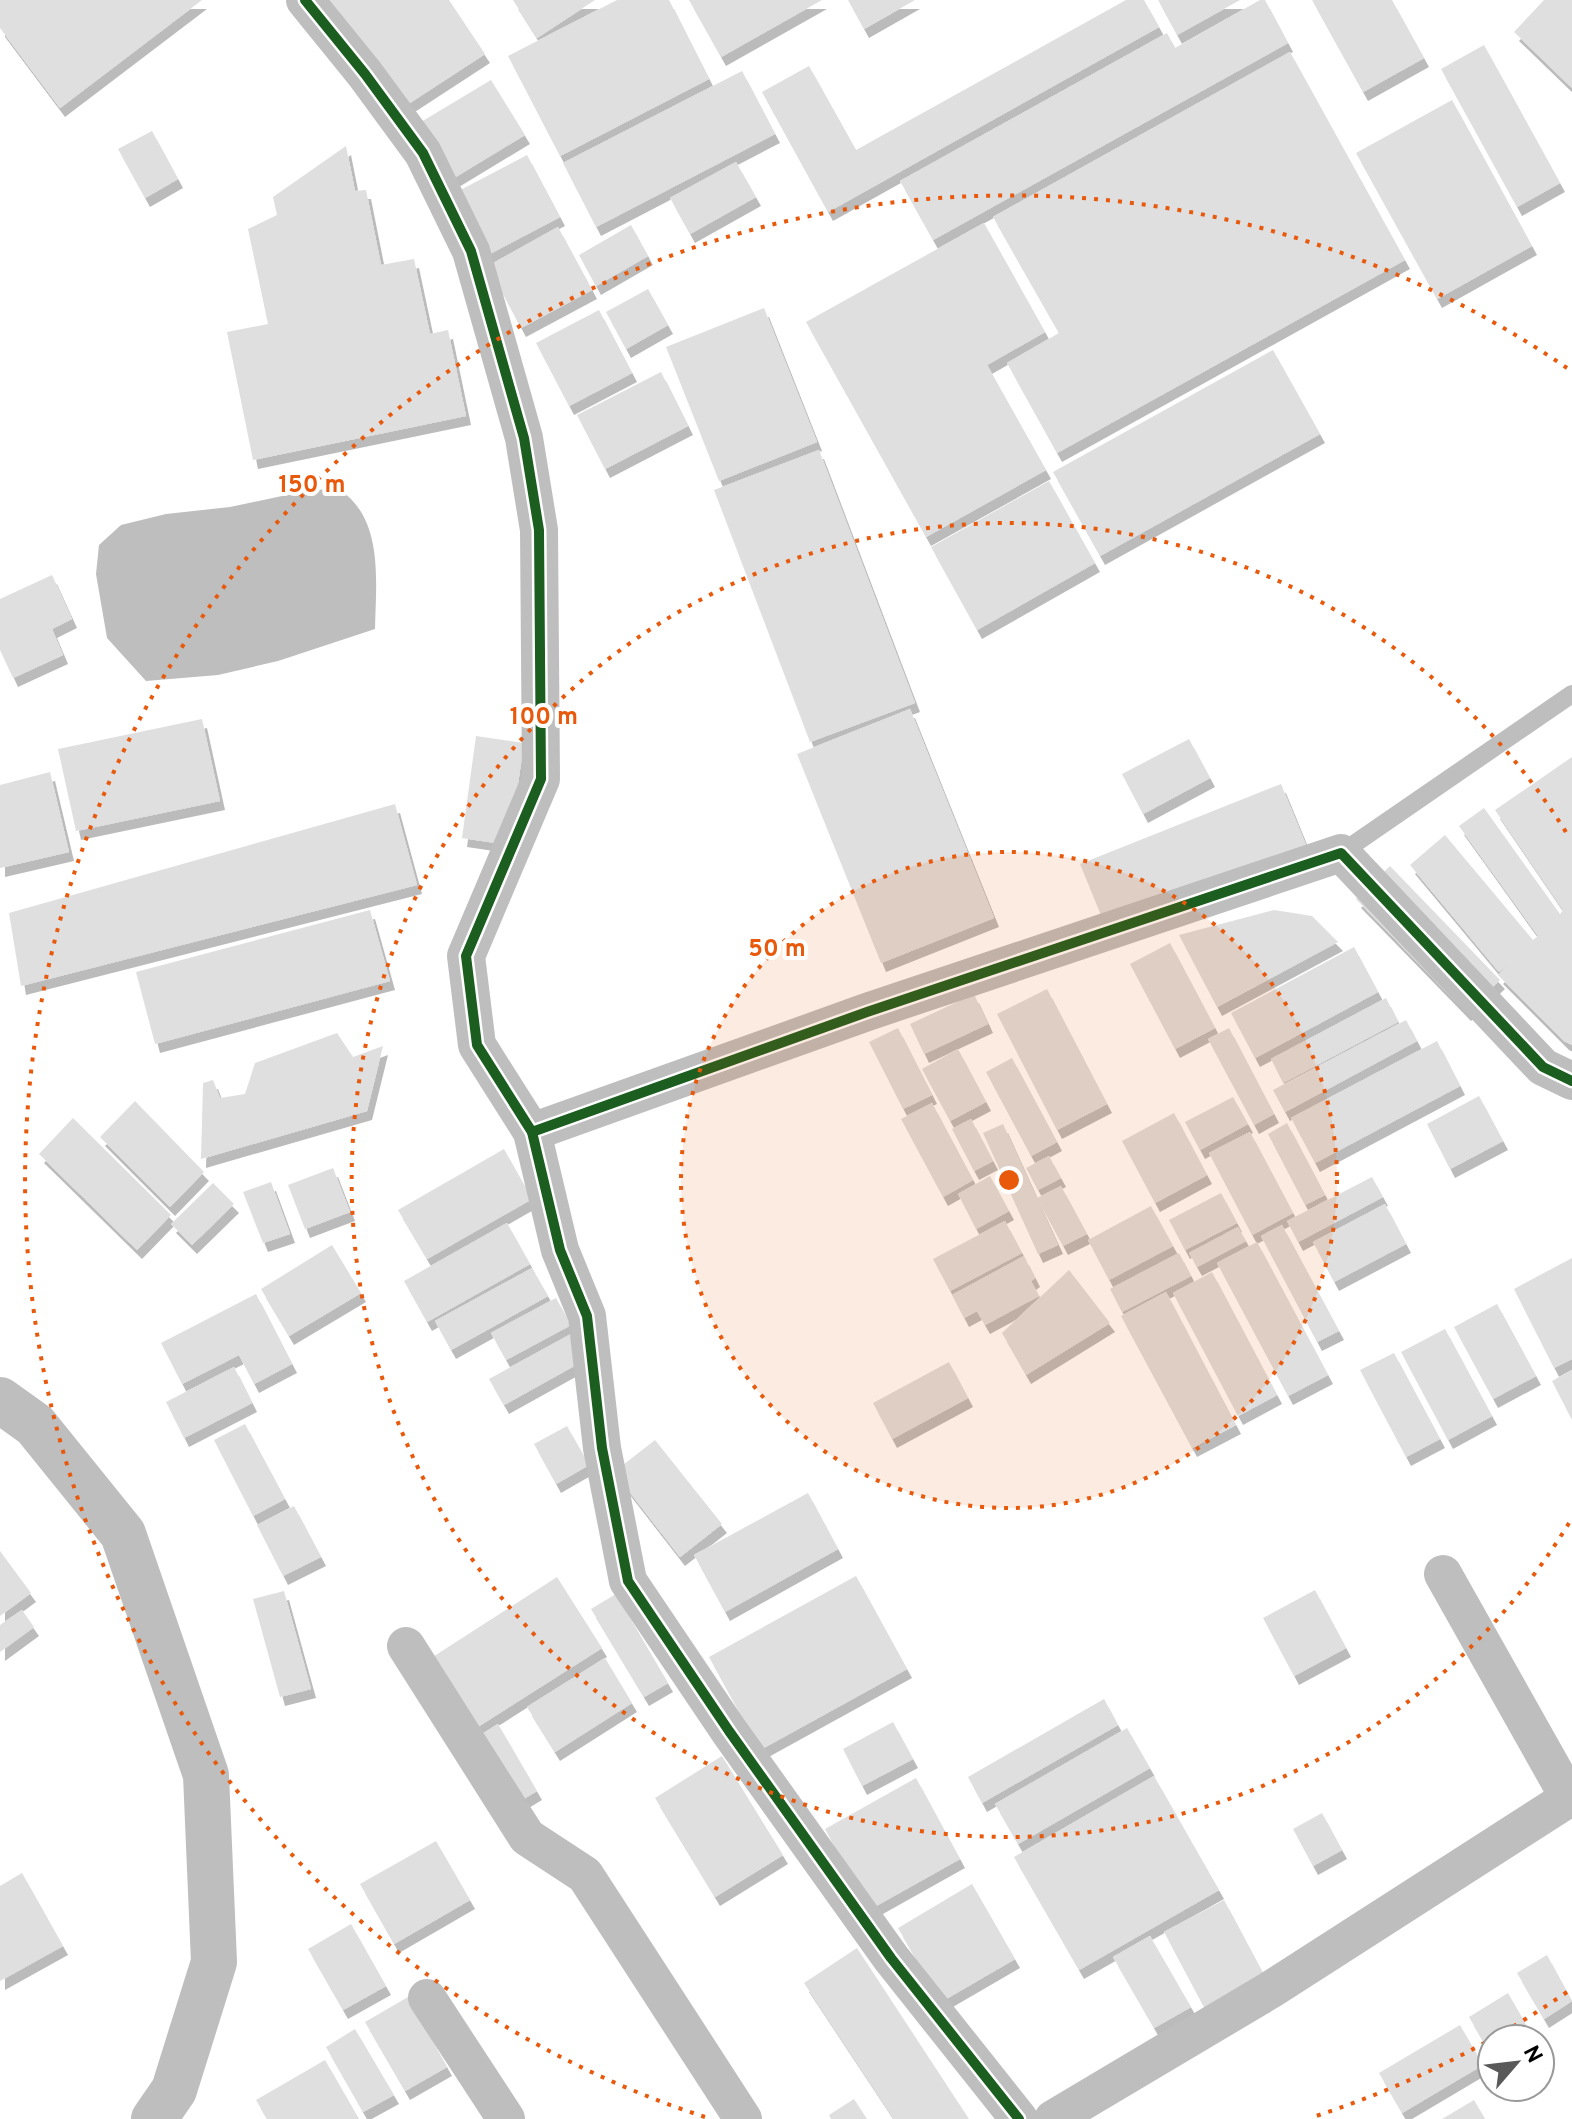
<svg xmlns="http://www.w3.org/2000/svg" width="1572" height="2119" font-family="Overpass,sans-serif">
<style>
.water{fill:#bebebe}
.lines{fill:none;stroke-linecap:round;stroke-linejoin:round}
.canal{stroke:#bebebe;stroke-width:46}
.building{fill:#dfdfdf;filter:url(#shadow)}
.service{stroke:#bebebe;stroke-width:18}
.minor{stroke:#bebebe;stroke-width:38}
.cycleway-casing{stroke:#fff;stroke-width:15}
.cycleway{stroke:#1b5e20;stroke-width:10}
.ring{fill:none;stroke:#e8590c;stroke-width:4;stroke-dasharray:4 8}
.centre{fill:#e8590c;stroke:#fff;stroke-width:4}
.ring-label{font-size:24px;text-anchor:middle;font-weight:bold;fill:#e8590c;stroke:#fff;stroke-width:8;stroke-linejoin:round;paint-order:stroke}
</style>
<defs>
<filter id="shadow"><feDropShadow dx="5" dy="9" stdDeviation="0" flood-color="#0004"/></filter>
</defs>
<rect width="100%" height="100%" fill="#fff"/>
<path class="water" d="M 339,489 C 384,519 376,581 375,629 L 278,661 L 218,675 L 146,681 L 107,638 L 96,574 L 99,545 L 121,525 L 166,514 L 230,507 L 310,490 Z"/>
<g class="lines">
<path class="canal" d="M 0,1400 L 35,1425 L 123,1534 L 206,1775 L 214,1962 L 174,2090 L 154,2119"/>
</g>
<g class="building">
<path d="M 0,0 L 202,0 L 60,108 L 0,28 Z"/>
<path d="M 322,0 L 449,0 L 485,54 L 396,112 Z"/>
<path d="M 513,0 L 595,0 L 537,38 Z"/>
<path d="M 617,0 L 669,0 L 709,79 L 560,156 L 508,56 Z"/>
<path d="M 689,0 L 822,0 L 721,57 Z"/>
<path d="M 848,0 L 915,0 L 864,29 Z"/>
<path d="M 1126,0 L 1144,0 L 1159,27 L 828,212 L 762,92 L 809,66 L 856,150 Z"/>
<path d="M 1158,0 L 1240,0 L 1177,35 Z"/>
<path d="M 1260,0 L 1265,0 L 1288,43 L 933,240 L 900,181 L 1167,33 L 1175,48 Z"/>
<path d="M 1312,0 L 1392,0 L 1424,58 L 1363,92 Z"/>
<path d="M 1544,0 L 1572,0 L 1572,88 L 1514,32 Z"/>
<path d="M 1484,45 L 1560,183 L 1517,207 L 1441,69 Z"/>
<path d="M 1290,52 L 1405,260 L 1057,453 L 1007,363 L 1059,333 L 993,217 Z"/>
<path d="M 742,71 L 775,134 L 596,227 L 563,163 Z"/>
<path d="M 491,80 L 525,135 L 449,181 L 416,125 Z"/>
<path d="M 1452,100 L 1532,246 L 1437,299 L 1356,153 Z"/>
<path d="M 152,131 L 178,179 L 145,198 L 118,149 Z"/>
<path d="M 346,146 L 355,191 L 366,190 L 381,265 L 414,259 L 430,334 L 448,330 L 466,416 L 253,460 L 227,332 L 268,324 L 248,229 L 277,215 L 273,197 Z"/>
<path d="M 527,155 L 560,217 L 484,257 L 451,195 Z"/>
<path d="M 736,162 L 756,197 L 690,234 L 670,198 Z"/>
<path d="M 984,223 L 1045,332 L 987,365 L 1046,470 L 926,537 L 806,322 Z"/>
<path d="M 631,225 L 648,256 L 596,286 L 579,255 Z"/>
<path d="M 558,227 L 592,290 L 521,328 L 488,266 Z"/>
<path d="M 648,289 L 668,325 L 626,349 L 606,312 Z"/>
<path d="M 764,308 L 817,442 L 719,481 L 666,347 Z"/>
<path d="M 599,310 L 632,373 L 569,406 L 536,343 Z"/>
<path d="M 1273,350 L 1320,434 L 1100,556 L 1053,472 Z"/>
<path d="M 661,372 L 688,426 L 605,469 L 577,415 Z"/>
<path d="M 819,450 L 915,703 L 810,742 L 714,490 Z"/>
<path d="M 1049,481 L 1095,563 L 977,630 L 931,547 Z"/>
<path d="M 52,575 L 72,619 L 52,629 L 63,655 L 13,678 L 0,650 L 0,599 Z"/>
<path d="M 910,709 L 994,918 L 881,963 L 797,754 Z"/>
<path d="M 202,719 L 220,801 L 76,831 L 58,749 Z"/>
<path d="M 476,736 L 524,743 L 509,845 L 462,838 Z"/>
<path d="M 1189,739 L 1210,778 L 1143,814 L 1122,774 Z"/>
<path d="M 1572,757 L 1572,1045 L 1564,1041 L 1498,975 L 1511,962 L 1499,972 L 1410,865 L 1445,835 L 1533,940 L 1538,936 L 1459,826 L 1484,808 L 1560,914 L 1563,910 L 1495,810 Z"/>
<path d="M 50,772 L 69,852 L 0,868 L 0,785 Z"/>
<path d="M 1281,784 L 1308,850 L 1107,930 L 1080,864 Z"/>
<path d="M 395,804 L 417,885 L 21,986 L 9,913 Z"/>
<path d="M 1390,866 L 1500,980 L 1466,1012 L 1356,899 Z"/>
<path d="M 370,910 L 390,981 L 155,1044 L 136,972 Z"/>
<path d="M 1274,910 L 1312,916 L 1338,942 L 1217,1007 L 1179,935 Z"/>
<path d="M 1170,943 L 1215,1028 L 1175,1049 L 1130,964 Z"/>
<path d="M 1354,947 L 1378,992 L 1255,1058 L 1231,1013 Z"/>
<path d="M 1047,989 L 1107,1104 L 1057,1130 L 997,1014 Z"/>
<path d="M 974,994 L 988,1024 L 924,1054 L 910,1024 Z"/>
<path d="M 1386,998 L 1398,1022 L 1283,1083 L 1271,1059 Z"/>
<path d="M 1406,1020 L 1417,1041 L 1285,1112 L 1273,1090 Z"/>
<path d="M 898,1028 L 932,1095 L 903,1109 L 869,1042 Z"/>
<path d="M 1229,1028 L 1274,1114 L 1254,1125 L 1208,1039 Z"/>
<path d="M 337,1033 L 353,1057 L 383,1046 L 367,1111 L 201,1159 L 203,1083 L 213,1080 L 220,1098 L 245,1094 L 255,1063 Z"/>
<path d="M 1437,1041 L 1460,1086 L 1315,1163 L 1291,1118 Z"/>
<path d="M 958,1049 L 986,1102 L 950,1121 L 922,1069 Z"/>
<path d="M 1012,1058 L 1057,1142 L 1031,1156 L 986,1072 Z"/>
<path d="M 1479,1096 L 1503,1141 L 1450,1169 L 1427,1124 Z"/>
<path d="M 1233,1097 L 1248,1124 L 1200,1150 L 1185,1122 Z"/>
<path d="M 135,1101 L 204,1172 L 170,1207 L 100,1137 Z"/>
<path d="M 932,1103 L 973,1180 L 943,1197 L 901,1119 Z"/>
<path d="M 1174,1113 L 1207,1175 L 1155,1203 L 1122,1141 Z"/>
<path d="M 73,1118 L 171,1215 L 137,1250 L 39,1154 Z"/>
<path d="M 971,1119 L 993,1161 L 974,1171 L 952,1129 Z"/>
<path d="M 1287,1123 L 1325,1195 L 1305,1205 L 1268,1134 Z"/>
<path d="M 1003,1124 L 1058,1245 L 1038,1254 L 983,1133 Z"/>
<path d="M 1250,1132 L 1293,1213 L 1252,1235 L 1209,1153 Z"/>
<path d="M 504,1149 L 532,1199 L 427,1259 L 398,1210 Z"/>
<path d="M 1049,1156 L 1061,1178 L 1038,1190 L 1026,1168 Z"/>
<path d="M 333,1168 L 350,1212 L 305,1229 L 288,1185 Z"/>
<path d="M 990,1176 L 1009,1211 L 976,1229 L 958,1194 Z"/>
<path d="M 1372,1177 L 1383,1197 L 1298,1242 L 1287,1221 Z"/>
<path d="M 271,1182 L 290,1234 L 263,1243 L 243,1192 Z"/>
<path d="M 213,1183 L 234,1204 L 192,1245 L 171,1224 Z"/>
<path d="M 1061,1186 L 1087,1234 L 1063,1246 L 1037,1198 Z"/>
<path d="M 1221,1193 L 1237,1223 L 1185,1250 L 1169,1220 Z"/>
<path d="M 1385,1204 L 1406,1244 L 1334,1282 L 1313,1242 Z"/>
<path d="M 1151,1206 L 1173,1246 L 1109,1280 L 1088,1240 Z"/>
<path d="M 1005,1221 L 1022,1253 L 950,1291 L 933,1259 Z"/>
<path d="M 507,1223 L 530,1264 L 427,1322 L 404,1281 Z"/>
<path d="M 1282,1225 L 1339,1331 L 1317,1342 L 1261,1236 Z"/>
<path d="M 1238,1227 L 1246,1241 L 1197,1267 L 1189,1253 Z"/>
<path d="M 1257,1242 L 1328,1375 L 1288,1396 L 1217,1263 Z"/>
<path d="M 332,1245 L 361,1293 L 289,1336 L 261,1289 Z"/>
<path d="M 1179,1253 L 1191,1276 L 1122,1312 L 1110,1289 Z"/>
<path d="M 1024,1256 L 1035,1278 L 1031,1281 L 1039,1296 L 985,1325 L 977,1311 L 964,1318 L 952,1295 Z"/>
<path d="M 1572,1258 L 1572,1359 L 1554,1368 L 1514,1289 Z"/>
<path d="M 532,1268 L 548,1296 L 451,1350 L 435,1321 Z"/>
<path d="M 1069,1270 L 1110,1323 L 1026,1375 L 1002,1333 Z"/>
<path d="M 1212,1272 L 1277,1395 L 1238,1416 L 1173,1293 Z"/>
<path d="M 1166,1292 L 1236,1425 L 1192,1448 L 1121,1316 Z"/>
<path d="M 256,1294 L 292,1364 L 254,1384 L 239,1355 L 182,1384 L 161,1343 Z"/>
<path d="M 556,1298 L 571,1325 L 506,1360 L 491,1333 Z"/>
<path d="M 1497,1304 L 1536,1376 L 1493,1399 L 1454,1327 Z"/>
<path d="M 1445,1329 L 1492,1416 L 1448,1440 L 1401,1352 Z"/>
<path d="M 571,1334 L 585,1360 L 504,1405 L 489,1379 Z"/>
<path d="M 1394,1353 L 1440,1439 L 1406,1457 L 1360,1370 Z"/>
<path d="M 949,1362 L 968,1398 L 892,1439 L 873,1403 Z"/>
<path d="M 234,1367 L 252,1403 L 184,1438 L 166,1402 Z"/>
<path d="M 1572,1370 L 1572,1420 L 1552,1381 Z"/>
<path d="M 245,1424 L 285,1499 L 253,1516 L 214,1440 Z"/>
<path d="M 567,1426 L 589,1465 L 556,1484 L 534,1444 Z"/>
<path d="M 655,1440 L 722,1524 L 680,1557 L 614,1472 Z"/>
<path d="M 808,1493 L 838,1549 L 725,1612 L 694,1555 Z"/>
<path d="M 294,1506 L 321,1557 L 283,1576 L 257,1525 Z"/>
<path d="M 0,1551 L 31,1593 L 0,1616 Z"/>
<path d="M 856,1576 L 907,1669 L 760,1750 L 709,1657 Z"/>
<path d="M 557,1577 L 602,1648 L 473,1730 L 428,1660 Z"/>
<path d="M 1315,1590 L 1346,1648 L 1294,1676 L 1263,1618 Z"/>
<path d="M 284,1591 L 311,1689 L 280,1697 L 253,1599 Z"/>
<path d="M 616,1594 L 668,1683 L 644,1697 L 591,1609 Z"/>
<path d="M 22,1610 L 34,1627 L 0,1652 L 0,1625 Z"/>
<path d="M 605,1658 L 632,1703 L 555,1752 L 527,1707 Z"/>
<path d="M 1104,1699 L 1118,1725 L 982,1803 L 968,1777 Z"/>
<path d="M 893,1722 L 913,1759 L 862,1786 L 843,1749 Z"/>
<path d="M 498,1724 L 537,1791 L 512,1806 L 474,1739 Z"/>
<path d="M 1127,1728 L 1150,1768 L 1018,1844 L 995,1804 Z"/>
<path d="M 722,1756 L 783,1855 L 715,1897 L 655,1798 Z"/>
<path d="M 1154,1776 L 1219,1890 L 1079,1970 L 1014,1857 Z"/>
<path d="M 916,1778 L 960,1859 L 869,1910 L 825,1829 Z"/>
<path d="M 1322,1813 L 1342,1850 L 1313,1866 L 1293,1829 Z"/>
<path d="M 436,1841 L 470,1900 L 394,1944 L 360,1884 Z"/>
<path d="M 22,1873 L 63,1946 L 0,1981 L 0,1886 Z"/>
<path d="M 972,1884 L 1015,1959 L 941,2002 L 898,1928 Z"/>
<path d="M 1224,1900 L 1266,1979 L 1206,2011 L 1164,1932 Z"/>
<path d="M 351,1924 L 386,1986 L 343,2010 L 308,1949 Z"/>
<path d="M 1150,1936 L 1191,2007 L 1154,2028 L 1113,1957 Z"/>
<path d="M 857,1948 L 969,2119 L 894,2119 L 804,1983 Z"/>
<path d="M 1547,1955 L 1572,2001 L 1544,2019 L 1517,1973 Z"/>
<path d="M 1508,1993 L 1534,2039 L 1492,2039 L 1492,2057 L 1469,2017 Z"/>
<path d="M 408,1997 L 447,2067 L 405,2091 L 365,2022 Z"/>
<path d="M 1460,2025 L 1483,2065 L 1402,2113 L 1379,2073 Z"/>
<path d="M 355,2029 L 394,2095 L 363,2112 L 326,2047 Z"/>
<path d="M 325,2060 L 359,2119 L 267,2119 L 256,2100 Z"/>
<path d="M 854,2099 L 867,2119 L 831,2119 L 829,2115 Z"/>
<path d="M 1474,2100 L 1485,2119 L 1442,2119 Z"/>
</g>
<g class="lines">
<path class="service" d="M 1341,853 L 1572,694"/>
<g class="minor">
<path d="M 305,0 L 365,74 L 423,153 L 471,251 L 524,438 L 539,530 L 541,779 L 466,956 L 477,1045 L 532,1132 L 560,1250 L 587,1316 L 602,1448 L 628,1581 L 729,1731 L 891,1958 L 1019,2119"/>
<path d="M 532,1132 L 867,1012 L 1341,853 L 1543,1067 L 1572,1081"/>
<path d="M 406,1646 L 527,1837 L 585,1875 L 743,2119"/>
<path d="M 427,1998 L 506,2119"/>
<path d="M 1053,2119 L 1270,1990 L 1569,1798 L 1443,1574"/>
</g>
<g class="cycleway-casing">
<g id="cycleway">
<path d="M 305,0 L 365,74 L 423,153 L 471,251 L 524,438 L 539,530 L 541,779 L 466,956 L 477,1045 L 532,1132 L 560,1250 L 587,1316 L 602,1448 L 628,1581 L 729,1731 L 891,1958 L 1019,2119"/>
<path d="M 532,1132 L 867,1012 L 1341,853 L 1543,1067 L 1572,1081"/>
</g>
</g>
<use href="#cycleway" class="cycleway"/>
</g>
<circle cx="1009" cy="1180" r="328" fill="#e8590c" fill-opacity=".12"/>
<g class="ring">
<circle cx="1009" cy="1180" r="328"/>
<path d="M1569 1523A657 657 0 1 1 1569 837"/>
<path d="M1567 1992A985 985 0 0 1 1313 2117M705 2117A985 985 0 1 1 1567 368"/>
</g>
<circle cx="1009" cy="1180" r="12" class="centre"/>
<g class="ring-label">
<text x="312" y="492">150 m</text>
<text x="544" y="724">100 m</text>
<text x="777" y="956">50 m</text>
</g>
<g transform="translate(1516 2063) rotate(62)"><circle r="38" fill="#ffffff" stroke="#999999" stroke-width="2"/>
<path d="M0-6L14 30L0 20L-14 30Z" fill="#595959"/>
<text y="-12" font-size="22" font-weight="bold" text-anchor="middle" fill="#000000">N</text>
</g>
</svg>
